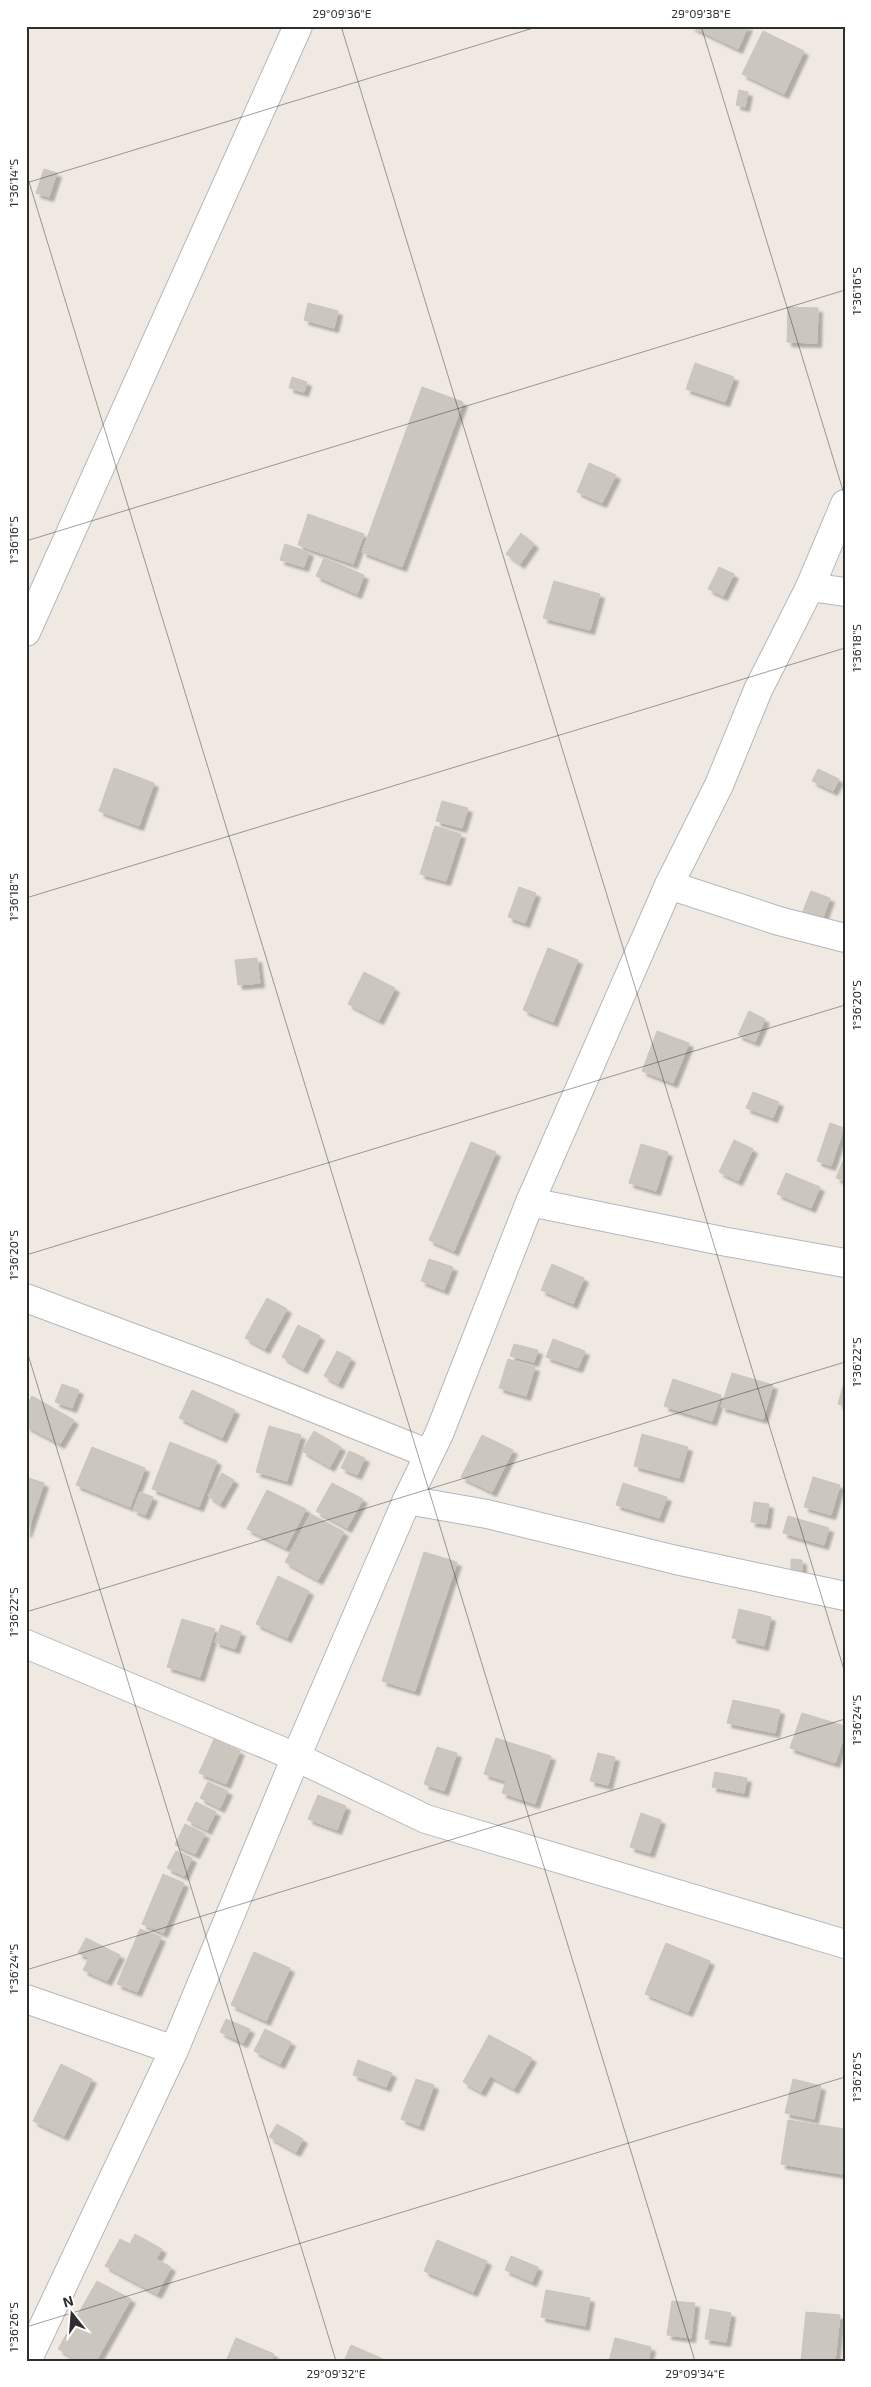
<svg xmlns="http://www.w3.org/2000/svg" width="871" height="2387" font-family="'Exo 2',sans-serif">
<style>
.building{fill:#cbc7bf;stroke:#cbc5ba;filter:url(#shadow)}
.lines{fill:none;stroke-linecap:round;stroke-linejoin:round}
.minor-casing{stroke:#b4b7c1;stroke-width:30}
.minor{stroke:#fff;stroke-width:28}
.ticks{fill:none;stroke:#2e2e2e;stroke-width:1;stroke-opacity:0.45}
.neatline{fill:none;stroke:#2e2e2e;stroke-width:2}
.ticks-label{font-size:12px;text-anchor:middle;fill:#2e2e2e}
</style>
<defs>
<filter id="shadow"><feDropShadow dx="4.5" dy="4.5" stdDeviation="1" flood-color="#0004"/></filter>
</defs>
<rect width="100%" height="100%" fill="#efe9e1"/>
<g class="building">
<path d="M 690,26 L 748,26 L 738,49 Z"/>
<path d="M 763,31 L 804,51 L 784,94 L 742,74 Z"/>
<path d="M 739,90 L 748,92 L 745,107 L 736,105 Z"/>
<path d="M 44,169 L 57,173 L 49,197 L 36,193 Z"/>
<path d="M 308,303 L 338,311 L 334,328 L 304,320 Z"/>
<path d="M 788,307 L 818,308 L 817,343 L 787,342 Z"/>
<path d="M 695,363 L 734,377 L 725,402 L 686,389 Z"/>
<path d="M 292,377 L 307,382 L 304,392 L 289,388 Z"/>
<path d="M 422,387 L 463,402 L 402,567 L 362,552 Z"/>
<path d="M 589,463 L 616,475 L 602,503 L 577,492 Z"/>
<path d="M 308,514 L 364,534 L 353,564 L 298,545 Z"/>
<path d="M 521,533 L 534,544 L 520,564 L 506,554 Z"/>
<path d="M 285,544 L 309,552 L 304,567 L 280,560 Z"/>
<path d="M 324,558 L 364,575 L 357,594 L 316,576 Z"/>
<path d="M 719,567 L 734,574 L 723,596 L 708,589 Z"/>
<path d="M 554,581 L 600,594 L 590,630 L 543,618 Z"/>
<path d="M 114,768 L 154,783 L 139,826 L 99,811 Z"/>
<path d="M 818,769 L 839,779 L 833,791 L 812,781 Z"/>
<path d="M 442,801 L 468,808 L 462,828 L 436,821 Z"/>
<path d="M 435,826 L 461,834 L 446,881 L 420,874 Z"/>
<path d="M 519,887 L 536,893 L 525,923 L 508,917 Z"/>
<path d="M 811,891 L 830,898 L 822,920 L 802,913 Z"/>
<path d="M 548,948 L 578,960 L 553,1022 L 523,1010 Z"/>
<path d="M 257,958 L 260,983 L 238,985 L 235,960 Z"/>
<path d="M 364,972 L 395,988 L 379,1020 L 348,1004 Z"/>
<path d="M 749,1011 L 765,1019 L 755,1042 L 738,1035 Z"/>
<path d="M 657,1031 L 689,1043 L 673,1083 L 642,1071 Z"/>
<path d="M 753,1092 L 779,1102 L 773,1118 L 746,1108 Z"/>
<path d="M 830,1123 L 844,1128 L 831,1166 L 817,1161 Z"/>
<path d="M 734,1140 L 753,1149 L 738,1181 L 719,1172 Z"/>
<path d="M 471,1142 L 496,1152 L 454,1251 L 429,1240 Z"/>
<path d="M 641,1144 L 668,1152 L 656,1191 L 629,1183 Z"/>
<path d="M 845,1156 L 845,1181 L 836,1178 Z"/>
<path d="M 786,1173 L 820,1187 L 811,1208 L 777,1194 Z"/>
<path d="M 429,1259 L 453,1267 L 444,1290 L 421,1281 Z"/>
<path d="M 552,1264 L 584,1278 L 573,1304 L 541,1290 Z"/>
<path d="M 267,1298 L 287,1309 L 265,1349 L 245,1338 Z"/>
<path d="M 298,1325 L 320,1336 L 303,1369 L 282,1357 Z"/>
<path d="M 553,1339 L 585,1351 L 578,1368 L 546,1357 Z"/>
<path d="M 514,1344 L 538,1350 L 534,1362 L 510,1356 Z"/>
<path d="M 337,1351 L 351,1358 L 338,1384 L 324,1376 Z"/>
<path d="M 508,1359 L 535,1367 L 526,1396 L 499,1388 Z"/>
<path d="M 732,1373 L 773,1385 L 763,1419 L 721,1407 Z"/>
<path d="M 673,1379 L 721,1395 L 712,1421 L 664,1406 Z"/>
<path d="M 845,1379 L 845,1406 L 838,1404 Z"/>
<path d="M 62,1384 L 79,1390 L 72,1408 L 55,1402 Z"/>
<path d="M 192,1390 L 235,1410 L 222,1438 L 179,1418 Z"/>
<path d="M 32,1396 L 74,1420 L 60,1444 L 26,1426 L 26,1406 Z"/>
<path d="M 269,1426 L 301,1435 L 287,1481 L 256,1472 Z"/>
<path d="M 314,1431 L 341,1447 L 330,1467 L 302,1451 Z"/>
<path d="M 642,1434 L 688,1447 L 679,1478 L 634,1466 Z"/>
<path d="M 482,1435 L 513,1450 L 492,1492 L 461,1477 Z"/>
<path d="M 170,1442 L 217,1461 L 199,1507 L 152,1489 Z"/>
<path d="M 92,1447 L 145,1468 L 130,1507 L 76,1485 Z"/>
<path d="M 349,1451 L 365,1458 L 357,1475 L 341,1468 Z"/>
<path d="M 222,1473 L 234,1480 L 220,1504 L 208,1496 Z"/>
<path d="M 26,1477 L 44,1483 L 27,1533 L 26,1533 Z"/>
<path d="M 813,1477 L 840,1485 L 831,1515 L 804,1507 Z"/>
<path d="M 332,1483 L 363,1499 L 347,1528 L 316,1511 Z"/>
<path d="M 623,1483 L 667,1497 L 659,1518 L 616,1505 Z"/>
<path d="M 267,1490 L 306,1509 L 286,1548 L 247,1529 Z"/>
<path d="M 140,1492 L 153,1497 L 145,1515 L 133,1510 Z"/>
<path d="M 754,1502 L 769,1504 L 766,1524 L 751,1522 Z"/>
<path d="M 311,1514 L 344,1532 L 318,1580 L 285,1562 Z"/>
<path d="M 788,1516 L 829,1528 L 824,1545 L 783,1533 Z"/>
<path d="M 424,1552 L 457,1562 L 415,1691 L 382,1681 Z"/>
<path d="M 791,1559 L 802,1560 L 802,1571 L 791,1571 Z"/>
<path d="M 278,1576 L 309,1591 L 287,1638 L 256,1624 Z"/>
<path d="M 739,1609 L 771,1617 L 764,1646 L 732,1638 Z"/>
<path d="M 182,1619 L 215,1629 L 200,1677 L 167,1667 Z"/>
<path d="M 221,1625 L 241,1632 L 235,1649 L 215,1642 Z"/>
<path d="M 733,1700 L 780,1710 L 775,1733 L 727,1723 Z"/>
<path d="M 802,1713 L 845,1726 L 845,1734 L 835,1763 L 790,1748 Z"/>
<path d="M 496,1738 L 551,1756 L 535,1804 L 502,1793 L 506,1781 L 484,1774 Z"/>
<path d="M 214,1739 L 240,1751 L 226,1784 L 199,1773 Z"/>
<path d="M 437,1747 L 457,1753 L 444,1791 L 424,1784 Z"/>
<path d="M 598,1753 L 615,1757 L 608,1785 L 590,1781 Z"/>
<path d="M 715,1772 L 747,1778 L 744,1793 L 712,1787 Z"/>
<path d="M 208,1782 L 228,1791 L 220,1808 L 200,1798 Z"/>
<path d="M 318,1795 L 346,1806 L 337,1830 L 308,1819 Z"/>
<path d="M 196,1802 L 216,1812 L 207,1830 L 187,1820 Z"/>
<path d="M 641,1813 L 661,1820 L 650,1853 L 630,1847 Z"/>
<path d="M 185,1824 L 205,1834 L 195,1854 L 175,1845 Z"/>
<path d="M 176,1851 L 192,1858 L 184,1876 L 167,1868 Z"/>
<path d="M 163,1874 L 184,1883 L 163,1933 L 142,1924 Z"/>
<path d="M 140,1929 L 161,1937 L 137,1992 L 117,1984 Z"/>
<path d="M 86,1938 L 120,1955 L 107,1981 L 83,1970 L 89,1958 L 78,1953 Z"/>
<path d="M 666,1943 L 710,1961 L 688,2012 L 645,1994 Z"/>
<path d="M 254,1952 L 290,1968 L 266,2021 L 231,2005 Z"/>
<path d="M 226,2019 L 250,2029 L 243,2043 L 220,2032 Z"/>
<path d="M 265,2029 L 291,2042 L 280,2064 L 254,2051 Z"/>
<path d="M 489,2035 L 532,2058 L 514,2089 L 490,2076 L 481,2092 L 463,2082 Z"/>
<path d="M 358,2060 L 392,2073 L 386,2087 L 353,2075 Z"/>
<path d="M 61,2064 L 92,2079 L 64,2136 L 33,2121 Z"/>
<path d="M 416,2079 L 434,2085 L 419,2126 L 401,2119 Z"/>
<path d="M 793,2079 L 821,2086 L 814,2119 L 785,2113 Z"/>
<path d="M 788,2120 L 845,2129 L 842,2174 L 781,2164 Z"/>
<path d="M 277,2124 L 303,2139 L 296,2152 L 269,2137 Z"/>
<path d="M 135,2234 L 162,2249 L 156,2259 L 171,2267 L 157,2294 L 105,2266 L 120,2239 L 130,2244 Z"/>
<path d="M 437,2240 L 487,2261 L 473,2292 L 424,2271 Z"/>
<path d="M 511,2256 L 538,2267 L 532,2282 L 505,2270 Z"/>
<path d="M 97,2281 L 131,2299 L 96,2361 L 79,2361 L 58,2349 Z"/>
<path d="M 546,2290 L 590,2298 L 585,2326 L 541,2317 Z"/>
<path d="M 672,2301 L 695,2303 L 691,2338 L 667,2335 Z"/>
<path d="M 710,2309 L 731,2313 L 726,2342 L 705,2339 Z"/>
<path d="M 806,2312 L 840,2315 L 835,2361 L 801,2361 Z"/>
<path d="M 236,2338 L 274,2354 L 271,2361 L 226,2361 Z"/>
<path d="M 615,2338 L 651,2347 L 648,2361 L 609,2361 Z"/>
<path d="M 351,2345 L 383,2359 L 383,2361 L 344,2361 Z"/>
</g>
<g class="lines">
<g class="minor-casing">
<g id="minor">
<path d="M 810,587 L 845,592"/>
<path d="M 26,632 L 298,26"/>
<path d="M 669,885 L 779,921 L 845,938"/>
<path d="M 530,1202 L 727,1242 L 845,1263"/>
<path d="M 26,1298 L 224,1372 L 429,1454"/>
<path d="M 407,1500 L 487,1514 L 676,1560 L 845,1596"/>
<path d="M 26,1644 L 296,1757 L 426,1819 L 845,1944"/>
<path d="M 26,1999 L 174,2050"/>
<path d="M 27,2361 L 174,2050 L 296,1757 L 407,1500 L 439,1434 L 530,1202 L 669,885 L 719,785 L 758,690 L 810,587 L 845,504"/>
</g>
</g>
<use href="#minor" class="minor"/>
</g>
<path class="ticks" d="M 341,26 L 845,1673M 701,26 L 845,497M 26,172 L 695,2361M 26,183 L 540,26M 26,541 L 845,290M 26,898 L 845,648M 26,1255 L 845,1005M 26,1348 L 336,2361M 26,1612 L 845,1362M 26,1970 L 845,1719M 26,2327 L 845,2077"/>
<rect width="871" height="2387" fill="none" stroke="#ffffff" stroke-width="55"/>
<g transform="translate(72 2314) rotate(343)" stroke="#ffffff" stroke-width="4" paint-order="stroke">
<path d="M0-4L9 19L0 12L-9 19Z" fill="#2e2e2e"/>
<text y="-8" font-size="14" font-weight="bold" text-anchor="middle" fill="#2e2e2e">N</text>
</g>
<rect x="28" y="28" width="816" height="2332" class="neatline"/>
<g class="ticks-label">
<text x="342" y="18">29°09'36"E</text>
<text x="701" y="18">29°09'38"E</text>
<text transform="translate(14 183) rotate(-90)" y="4">1°36'14"S</text>
<text transform="translate(857 291) rotate(-90)" y="4">1°36'16"S</text>
<text transform="translate(14 540) rotate(-90)" y="4">1°36'16"S</text>
<text transform="translate(857 648) rotate(-90)" y="4">1°36'18"S</text>
<text transform="translate(14 897) rotate(-90)" y="4">1°36'18"S</text>
<text transform="translate(857 1005) rotate(-90)" y="4">1°36'20"S</text>
<text transform="translate(14 1255) rotate(-90)" y="4">1°36'20"S</text>
<text transform="translate(857 1362) rotate(-90)" y="4">1°36'22"S</text>
<text transform="translate(14 1612) rotate(-90)" y="4">1°36'22"S</text>
<text transform="translate(857 1720) rotate(-90)" y="4">1°36'24"S</text>
<text transform="translate(14 1969) rotate(-90)" y="4">1°36'24"S</text>
<text transform="translate(857 2077) rotate(-90)" y="4">1°36'26"S</text>
<text transform="translate(14 2327) rotate(-90)" y="4">1°36'26"S</text>
<text x="336" y="2378">29°09'32"E</text>
<text x="695" y="2378">29°09'34"E</text>
</g>
</svg>
